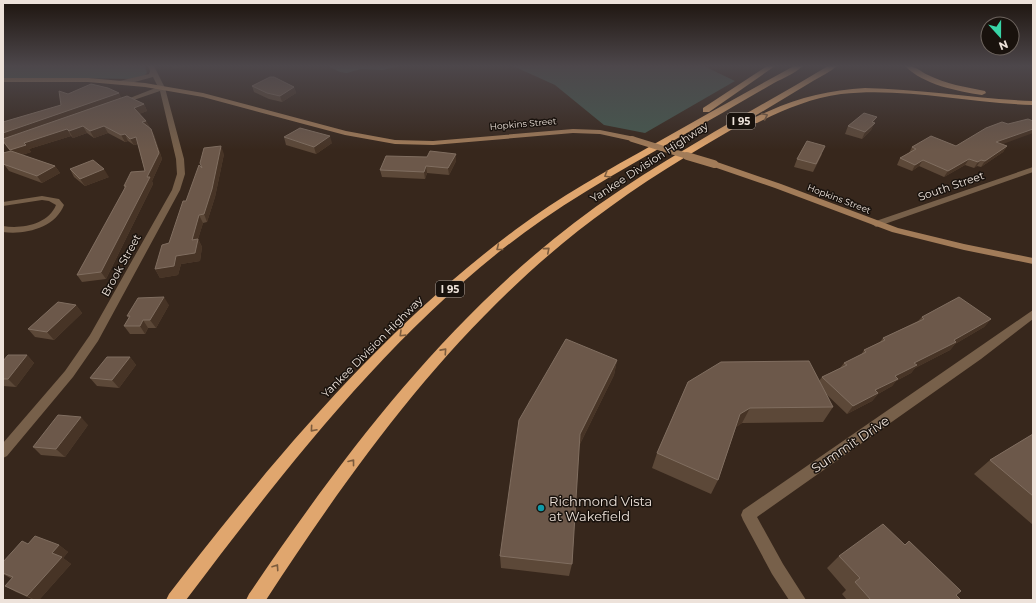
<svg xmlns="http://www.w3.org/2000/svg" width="1036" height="603" font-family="Montserrat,sans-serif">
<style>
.green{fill:#45594f}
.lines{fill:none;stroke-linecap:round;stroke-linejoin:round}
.street{fill:#77604a;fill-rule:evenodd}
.secondary{fill:#a27c59;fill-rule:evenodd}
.highway{fill:#e0a66e;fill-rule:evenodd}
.secondary-bridge-far1{stroke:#a27c59;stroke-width:6}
.secondary-bridge{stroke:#a27c59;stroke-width:8}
.wall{fill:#5c4838}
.shaded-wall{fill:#473426}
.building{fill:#6c584a;stroke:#806e60}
.oneway{stroke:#7c5c3e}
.culture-dot{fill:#0f9aa8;stroke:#19120d;stroke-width:1.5}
.labels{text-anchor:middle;stroke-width:3;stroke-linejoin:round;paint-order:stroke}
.far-street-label{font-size:9px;fill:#ede2da;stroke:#19120d}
.shield{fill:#19120d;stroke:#ada49c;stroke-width:1}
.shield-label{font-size:10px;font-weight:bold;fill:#ede2da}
.street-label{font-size:11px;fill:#ede2da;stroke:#19120d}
.near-street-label{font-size:13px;fill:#ede2da;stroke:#19120d}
.near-poi-label{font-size:13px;fill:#ede2da;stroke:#19120d;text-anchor:start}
</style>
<rect width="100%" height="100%" fill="#37271c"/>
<g class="green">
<path d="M 3,66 L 145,66 L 147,73 L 144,76 L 132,79 L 66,78 L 3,78 Z"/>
<path d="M 328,66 L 399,66 L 383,70 L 361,69 L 347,73 L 340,72 Z"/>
<path d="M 513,66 L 704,66 L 735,81 L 645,133 L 604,125 L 555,85 Z"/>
</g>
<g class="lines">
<g class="street">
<path d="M 148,66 L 154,66 L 165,88 L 184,159 L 185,174 L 180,190 L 98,341 L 73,377 L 7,456 L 3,458 L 3,443 L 65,371 L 90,335 L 172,190 L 177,174 L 176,159 L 160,91 L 122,104 L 117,103 L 158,87 L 153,77 C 144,79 123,87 115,82 L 149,74 L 150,71 Z"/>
<path d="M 1033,167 L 1033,172 L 879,226 L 876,227 L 872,224 L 873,222 Z"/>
<path d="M 42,196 L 59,199 L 64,205 C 55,228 25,235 3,232 L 3,226 C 21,229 48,225 56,205 L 49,201 L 42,200 L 3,206 L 3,202 Z"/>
<path d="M 1033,310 L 1033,319 L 981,359 L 757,517 L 783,564 L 806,600 L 789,600 L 772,574 L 743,520 L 741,515 L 743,510 Z"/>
</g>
<g class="secondary">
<path d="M 3,78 L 88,78 L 145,83 L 203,93 L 346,131 L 395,140 L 433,141 L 573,129 L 600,130 L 635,137 L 636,139 L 632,141 L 600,134 L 573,133 L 433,145 L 395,144 L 345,135 L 203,97 L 145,87 L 88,82 L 3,82 Z"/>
<path d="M 711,162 L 717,162 L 781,184 L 898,228 L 964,244 L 1033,258 L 1033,264 L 964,250 L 892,232 L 775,188 L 711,166 Z"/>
</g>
<g class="highway">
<path d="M 767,66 L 775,66 L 709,112 L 703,112 L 703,108 Z"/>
<path d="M 794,66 L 803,66 C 795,73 784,78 774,83 C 757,93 741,102 724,112 C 663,147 600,180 542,220 C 402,317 288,465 186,600 L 166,600 L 169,594 C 272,461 380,331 515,230 C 559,197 608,170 656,143 C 702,117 748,91 794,66 Z"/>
<path d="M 828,66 L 837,66 C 830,72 821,76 813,81 C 797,91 781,100 765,110 C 713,141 659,171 610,207 C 466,310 362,453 266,600 L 246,600 L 249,594 C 342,457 442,324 574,223 C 653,163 743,117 828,66 Z"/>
<path d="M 905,66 C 915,65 920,71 928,75 C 946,84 965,87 985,91 L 986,93 L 982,95 C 957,91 924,85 905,66 Z"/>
<path d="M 865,88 C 921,89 977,99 1033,101 L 1033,105 C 969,103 904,87 841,94 C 811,98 783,110 757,123 L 754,123 L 750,121 C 755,116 763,114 769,111 C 800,97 831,90 865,88 Z"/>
</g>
<path class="secondary-bridge-far1" d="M 632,139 L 690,157"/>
<path class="secondary-bridge" d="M 687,156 L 714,164"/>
</g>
<g class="wall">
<path d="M 252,86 L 294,87 L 296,93 L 282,102 L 269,99 L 254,92 Z"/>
<path d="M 119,93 L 121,98 L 144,104 L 147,111 L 139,114 L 146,121 L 154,135 L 162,159 L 152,181 L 153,184 L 106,279 L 82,282 L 77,275 L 125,189 L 124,186 L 145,171 L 138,144 L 134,145 L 128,141 L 125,142 L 108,133 L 94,138 L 87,133 L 73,138 L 71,136 L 29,149 L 31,152 L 22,155 L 55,166 L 60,173 L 42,183 L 9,171 L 3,163 L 10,151 L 3,142 L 61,105 L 68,94 Z"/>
<path d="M 874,123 L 871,130 L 862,139 L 845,134 L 848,126 Z"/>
<path d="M 284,137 L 332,143 L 316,154 L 286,145 Z"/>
<path d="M 1002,144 L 1007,146 L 1003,152 L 981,167 L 977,166 L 974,168 L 965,165 L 944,177 L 919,166 L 912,171 L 897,165 L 900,158 L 909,153 L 912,147 L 956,146 Z"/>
<path d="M 224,154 L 215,197 L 207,222 L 203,223 L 198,239 L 202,247 L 200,261 L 181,264 L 178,275 L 160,278 L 155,269 L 169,243 L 186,201 L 202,168 Z"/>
<path d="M 456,154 L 456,161 L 449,175 L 427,173 L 425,179 L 382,177 L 380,170 L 427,157 Z"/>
<path d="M 822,154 L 813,172 L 794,167 L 797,159 Z"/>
<path d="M 70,169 L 109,177 L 85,186 L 74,177 Z"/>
<path d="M 76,305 L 82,313 L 54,340 L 35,337 L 28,329 Z"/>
<path d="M 169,305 L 156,328 L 148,328 L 145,334 L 130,334 L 124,326 L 129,318 L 127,316 Z"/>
<path d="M 922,317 L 991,319 L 984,327 L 955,344 L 950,350 L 915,368 L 911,373 L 896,381 L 892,386 L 878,394 L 872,401 L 847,414 L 825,393 L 833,407 L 823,422 L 742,423 L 736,427 L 718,480 L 711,494 L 652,468 L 657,453 L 688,382 L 819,381 L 822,377 L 840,368 L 844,363 L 861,355 L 864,350 L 880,342 L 883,338 L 918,321 Z"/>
<path d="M 27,355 L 34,363 L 16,387 L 3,386 L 3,361 Z"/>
<path d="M 130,357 L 136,365 L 119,388 L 97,386 L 90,378 Z"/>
<path d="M 617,360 L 614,375 L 579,446 L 572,564 L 569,576 L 501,568 L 500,556 Z"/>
<path d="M 88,425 L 65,457 L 41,455 L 33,447 Z"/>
<path d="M 1033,434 L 1033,525 L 974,474 L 990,460 Z"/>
<path d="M 28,544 L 59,545 L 68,552 L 63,558 L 71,564 L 39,600 L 34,600 L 16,592 L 5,586 L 12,579 L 3,574 L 3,562 Z"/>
<path d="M 839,556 L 956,595 L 961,600 L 847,600 L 842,594 L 846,590 L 827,568 Z"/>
</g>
<g class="shaded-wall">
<path d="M 172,66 L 190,66 L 173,69 Z"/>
<path d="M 294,87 L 296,93 L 282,102 L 280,96 Z"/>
<path d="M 119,93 L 121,98 L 3,140 L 3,133 Z"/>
<path d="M 144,104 L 147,111 L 137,115 L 134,108 Z"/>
<path d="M 877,117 L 873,124 L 875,123 L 871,130 L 862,139 L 865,132 L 872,122 Z"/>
<path d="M 146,121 L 150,127 L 142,122 Z"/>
<path d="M 83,126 L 87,133 L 73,138 L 69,131 Z"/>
<path d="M 104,126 L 108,133 L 94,138 L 90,131 Z"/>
<path d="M 67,129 L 71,136 L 29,149 L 31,152 L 15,157 L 10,150 L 24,143 Z"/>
<path d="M 151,129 L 154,135 L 162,159 L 152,181 L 153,184 L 106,279 L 101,272 L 147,177 Z"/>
<path d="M 1033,129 L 1033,133 L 992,148 L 996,142 Z"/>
<path d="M 125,134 L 128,141 L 125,142 L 121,135 Z"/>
<path d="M 330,136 L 332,143 L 316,154 L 314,147 Z"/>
<path d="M 136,137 L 139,143 L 134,145 L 130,139 Z"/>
<path d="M 221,146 L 224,154 L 215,197 L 207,222 L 204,214 Z"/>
<path d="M 1007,146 L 1003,152 L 981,167 L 985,161 Z"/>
<path d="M 456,154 L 456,161 L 449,175 L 448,168 Z"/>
<path d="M 969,159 L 965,165 L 944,177 L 948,171 Z"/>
<path d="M 923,160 L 919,166 L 912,171 L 915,165 Z"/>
<path d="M 981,160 L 977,166 L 974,168 L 978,162 Z"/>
<path d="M 55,166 L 60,173 L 42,183 L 37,176 Z"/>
<path d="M 426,166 L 427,173 L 425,179 L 424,172 Z"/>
<path d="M 104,169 L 109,177 L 85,186 L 80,179 Z"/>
<path d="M 199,215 L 203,223 L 198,239 L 202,247 L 200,261 L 181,264 L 178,275 L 160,278 L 155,269 L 176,256 L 192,240 Z"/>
<path d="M 164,297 L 169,305 L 156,328 L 150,320 Z"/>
<path d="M 76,305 L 82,313 L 54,340 L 47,332 Z"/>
<path d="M 991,319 L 984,327 L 955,344 L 950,350 L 915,368 L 911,373 L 896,381 L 892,386 L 878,394 L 872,401 L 847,414 L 853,406 L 914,363 Z"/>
<path d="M 143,320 L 148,328 L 145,334 L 140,326 Z"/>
<path d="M 27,355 L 34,363 L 16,387 L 8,379 Z"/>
<path d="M 130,357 L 136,365 L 119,388 L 112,380 Z"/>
<path d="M 617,360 L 614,375 L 578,448 L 580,434 Z"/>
<path d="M 750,408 L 742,423 L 733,429 L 740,414 Z"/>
<path d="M 81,417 L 88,425 L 65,457 L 56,449 Z"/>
<path d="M 59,545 L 68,552 L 63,558 L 71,564 L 39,600 L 35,600 L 27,596 L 52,553 Z"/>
</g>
<g class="building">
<path d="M 270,77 L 274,77 L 294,87 L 280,96 L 267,93 L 252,86 Z"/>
<path d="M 91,84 L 108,88 L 119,93 L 3,133 L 3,122 L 61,105 L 59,91 L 68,94 Z"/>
<path d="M 127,96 L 144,104 L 134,108 L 146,121 L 142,122 L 151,129 L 159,153 L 147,177 L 150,177 L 101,272 L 77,275 L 126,186 L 124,186 L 131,172 L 145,171 L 136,137 L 130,139 L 125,134 L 121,135 L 104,126 L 90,131 L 83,126 L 69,131 L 67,129 L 24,143 L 26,145 L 10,150 L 3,141 L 3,139 Z"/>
<path d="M 864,113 L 877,117 L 872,122 L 875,123 L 865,132 L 848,126 Z"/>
<path d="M 1028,119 L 1033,121 L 1033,129 L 996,142 L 1007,146 L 985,161 L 981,160 L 978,162 L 969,159 L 948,171 L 923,160 L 915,165 L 900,158 L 916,149 L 912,147 L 931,136 L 956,146 L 986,128 L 1002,122 L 1008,124 Z"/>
<path d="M 300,128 L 330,136 L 314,147 L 284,137 Z"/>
<path d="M 807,141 L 825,146 L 816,164 L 797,159 Z"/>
<path d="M 221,146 L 212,189 L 204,214 L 199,215 L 192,240 L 198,239 L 195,253 L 176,256 L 174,266 L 155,269 L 162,245 L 169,243 L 183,201 L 186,201 L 199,165 L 202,168 L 200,163 L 204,148 Z"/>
<path d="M 11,151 L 55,166 L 37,176 L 3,164 L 3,153 Z"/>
<path d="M 430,151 L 456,154 L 448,168 L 426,166 L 424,172 L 380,170 L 386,156 L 427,157 Z"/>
<path d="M 93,160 L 104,169 L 80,179 L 70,169 Z"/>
<path d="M 164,297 L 150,320 L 143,320 L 140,326 L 124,326 L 130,316 L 127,316 L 138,298 Z"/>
<path d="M 959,297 L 991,319 L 954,340 L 956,342 L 914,363 L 917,365 L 895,376 L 898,379 L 875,390 L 878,393 L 853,406 L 822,377 L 847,365 L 844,363 L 866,352 L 864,350 L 885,340 L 883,338 L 924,319 L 922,317 Z"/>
<path d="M 58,302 L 76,305 L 47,332 L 28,329 Z"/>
<path d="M 566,339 L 617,360 L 580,434 L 572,564 L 500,556 L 519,420 Z"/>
<path d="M 8,355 L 27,355 L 8,379 L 3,379 L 3,361 Z"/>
<path d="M 107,357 L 130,357 L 112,380 L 90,378 Z"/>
<path d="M 809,361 L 833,407 L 750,408 L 740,414 L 718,480 L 657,453 L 688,382 L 721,362 Z"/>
<path d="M 58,415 L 81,417 L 56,449 L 33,447 Z"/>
<path d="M 1033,434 L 1033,496 L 990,460 Z"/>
<path d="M 883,524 L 905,545 L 909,541 L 961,591 L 956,595 L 961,600 L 871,600 L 855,582 L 860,578 L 839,556 Z"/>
<path d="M 35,536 L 59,545 L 52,553 L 62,557 L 27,596 L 5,586 L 13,577 L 3,573 L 3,562 L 22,541 L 28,544 Z"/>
</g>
<defs><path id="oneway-chevron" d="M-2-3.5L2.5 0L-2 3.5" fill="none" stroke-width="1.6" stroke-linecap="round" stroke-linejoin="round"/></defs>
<g class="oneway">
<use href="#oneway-chevron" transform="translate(765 116) rotate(-24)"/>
<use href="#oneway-chevron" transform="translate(607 175) rotate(149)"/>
<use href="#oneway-chevron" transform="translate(499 248) rotate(142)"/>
<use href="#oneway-chevron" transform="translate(547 250) rotate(-40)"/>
<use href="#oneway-chevron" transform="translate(402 334) rotate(136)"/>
<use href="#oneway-chevron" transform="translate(444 351) rotate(-48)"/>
<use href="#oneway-chevron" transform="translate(313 429) rotate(131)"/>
<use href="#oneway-chevron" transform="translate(352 462) rotate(-52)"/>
<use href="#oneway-chevron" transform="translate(276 567) rotate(-56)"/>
</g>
<linearGradient id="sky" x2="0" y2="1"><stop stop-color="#1e150f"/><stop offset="0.44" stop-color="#4d474b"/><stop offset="1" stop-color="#4d474b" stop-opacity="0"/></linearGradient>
<rect width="1036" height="150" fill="url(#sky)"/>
<circle class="culture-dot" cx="541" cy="508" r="4"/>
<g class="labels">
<g class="far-street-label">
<text transform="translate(523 124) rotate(-5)" y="3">Hopkins Street</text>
<text transform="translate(839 199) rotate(21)" y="3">Hopkins Street</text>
</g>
<g class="shield">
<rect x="727" y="113" width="28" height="16" rx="3"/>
<rect x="436" y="281" width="28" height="16" rx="3"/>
</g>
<g class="shield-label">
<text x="741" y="125">I 95</text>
<text x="450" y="293">I 95</text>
</g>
<g class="street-label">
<text transform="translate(649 162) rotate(-33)" y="4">Yankee Division Highway</text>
<text transform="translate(951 186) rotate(-19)" y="4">South Street</text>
<text transform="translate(121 265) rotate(-61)" y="4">Brook Street</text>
<text transform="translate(372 347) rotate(-45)" y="4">Yankee Division Highway</text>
</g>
<g class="near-street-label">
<text transform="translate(850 444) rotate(-34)" y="5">Summit Drive</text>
</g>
<g class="near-poi-label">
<text x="549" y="506">Richmond Vista<tspan x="549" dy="15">at Wakefield</tspan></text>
</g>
</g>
<rect width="1036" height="603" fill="none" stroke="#ede2da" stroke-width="8"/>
<g transform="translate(1000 36) rotate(159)"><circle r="19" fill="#19120d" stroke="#6e655f"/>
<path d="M0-3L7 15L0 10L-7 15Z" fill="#38d4a6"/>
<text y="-6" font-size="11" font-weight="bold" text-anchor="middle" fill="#ede2da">N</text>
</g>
</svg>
